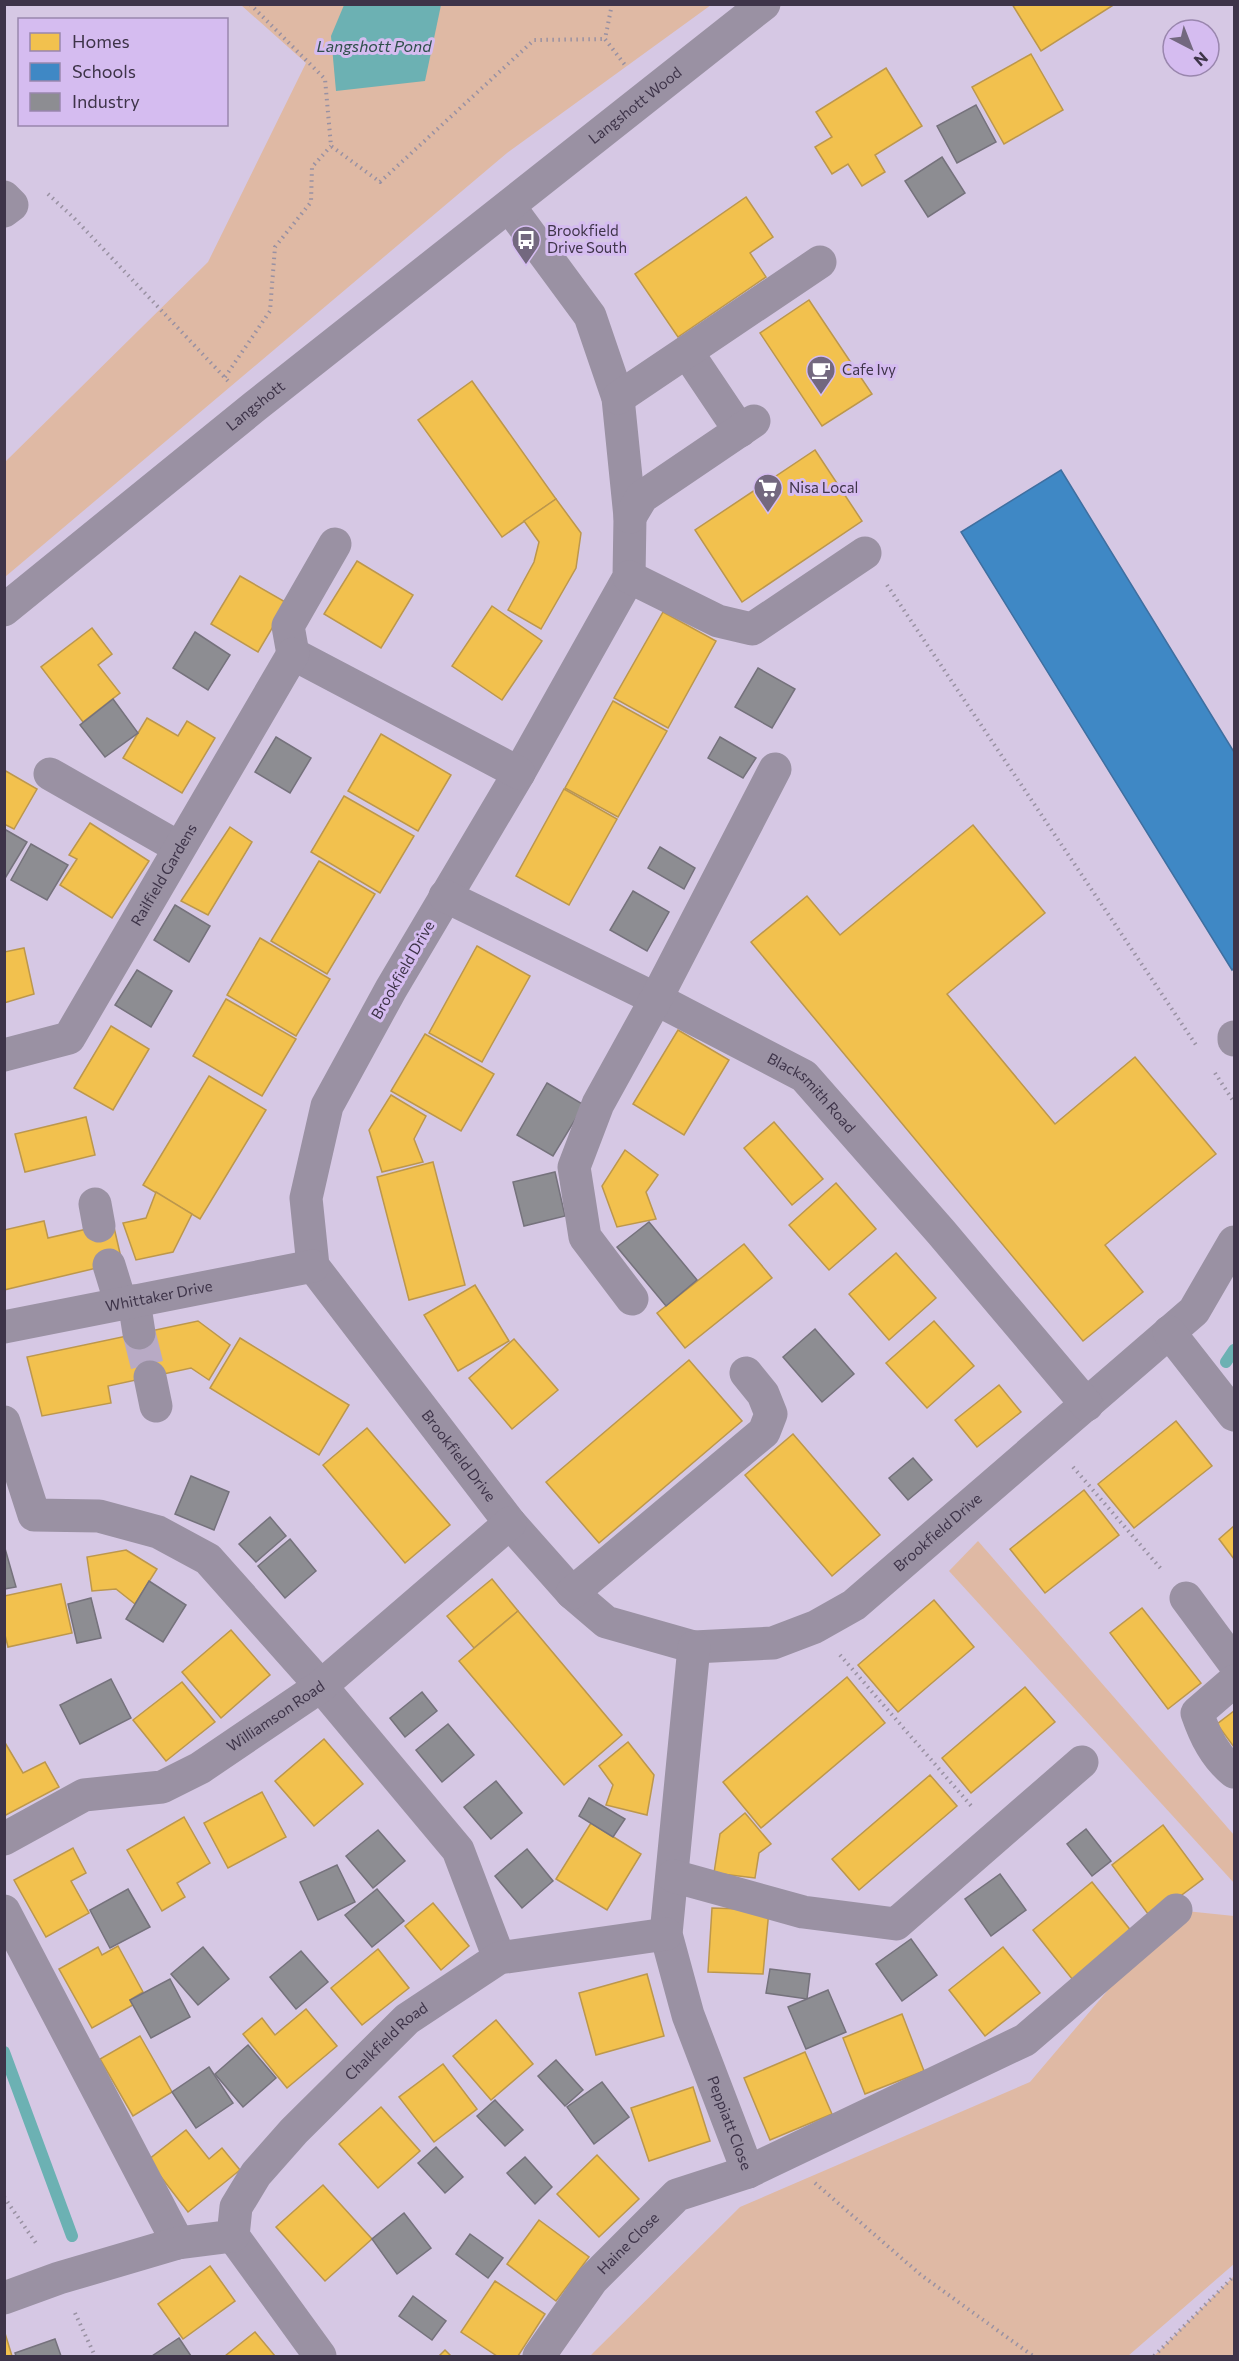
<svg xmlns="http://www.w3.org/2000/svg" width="1239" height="2361" font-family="Commissioner,sans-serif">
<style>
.green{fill:#dfb9a4}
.water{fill:#6cb1b3}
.homes{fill:#f2c14e;stroke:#bc974c;stroke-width:1.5}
.schools{fill:#3f88c5;stroke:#3f6fa0;stroke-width:1.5}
.industry{fill:#8d8d92;stroke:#75727c;stroke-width:1.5}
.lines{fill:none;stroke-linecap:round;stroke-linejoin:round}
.stream{stroke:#6cb1b3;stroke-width:12}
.minor-tunnel{stroke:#b8aac5;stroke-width:33;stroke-dasharray:33 16;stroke-linecap:butt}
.path{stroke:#9991a2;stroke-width:4;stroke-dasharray:1.5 4.5;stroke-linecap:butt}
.minor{stroke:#9a91a3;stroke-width:33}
.labels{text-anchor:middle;stroke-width:6;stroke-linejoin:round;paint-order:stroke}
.street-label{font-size:15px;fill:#3e3449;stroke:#d5bcf0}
.poi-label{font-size:15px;fill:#3e3449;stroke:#d5bcf0;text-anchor:start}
.water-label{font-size:16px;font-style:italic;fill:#2f4f4b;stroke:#d5bcf0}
</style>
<rect width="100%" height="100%" fill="#d6c8e4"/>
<g class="green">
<path d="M 241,5 L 711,5 L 507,153 L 5,577 L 5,462 L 208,262 L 306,63 Z"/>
<path d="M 978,1541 L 1234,1835 L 1234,1883 L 949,1571 Z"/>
<path d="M 1176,1910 L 1234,1916 L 1234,2264 L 1128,2356 L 590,2356 L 740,2207 L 1030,2082 Z"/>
<path d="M 1234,2276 L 1234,2356 L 1154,2356 Z"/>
</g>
<path class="water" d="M 344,5 L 441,5 L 425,81 L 336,91 L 331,36 Z"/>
<g class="homes">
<path d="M 1012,4 L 1115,4 L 1041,51 Z"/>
<path d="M 1031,54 L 1063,110 L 1004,144 L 972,87 Z"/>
<path d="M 886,68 L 922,126 L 875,155 L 885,172 L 862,186 L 848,164 L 832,174 L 815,147 L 832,137 L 816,112 Z"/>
<path d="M 746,197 L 773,237 L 750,253 L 766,277 L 678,337 L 635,274 Z"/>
<path d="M 809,300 L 872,394 L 822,426 L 760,333 Z"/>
<path d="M 472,381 L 556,499 L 502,537 L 418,420 Z"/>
<path d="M 815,450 L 862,521 L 742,602 L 695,530 Z"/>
<path d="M 556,499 L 581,533 L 576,568 L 541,629 L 508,610 L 534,562 L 539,542 L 524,521 Z"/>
<path d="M 357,561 L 413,595 L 381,648 L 324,614 Z"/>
<path d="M 240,576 L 287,603 L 258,652 L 211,624 Z"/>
<path d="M 492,606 L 542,641 L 502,700 L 452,666 Z"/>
<path d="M 663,612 L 716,641 L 668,728 L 614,698 Z"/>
<path d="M 92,628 L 112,654 L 98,665 L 120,693 L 83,722 L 41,667 Z"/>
<path d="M 613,701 L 667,731 L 618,817 L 565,788 Z"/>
<path d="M 147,718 L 178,736 L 187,721 L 215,738 L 182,793 L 123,758 Z"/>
<path d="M 381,734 L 451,775 L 418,831 L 348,791 Z"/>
<path d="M 4,770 L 37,789 L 14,829 L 4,824 Z"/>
<path d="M 564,789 L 617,819 L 569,905 L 516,876 Z"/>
<path d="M 344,796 L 414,836 L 380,893 L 311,852 Z"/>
<path d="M 90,823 L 149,861 L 112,918 L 60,885 L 77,859 L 69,855 Z"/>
<path d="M 973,825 L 1045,913 L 947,994 L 1055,1124 L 1135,1057 L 1216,1154 L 1105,1245 L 1143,1292 L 1083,1341 L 751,942 L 807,896 L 840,935 Z"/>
<path d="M 230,827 L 252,842 L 208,915 L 181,901 Z"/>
<path d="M 319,861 L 375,894 L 327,974 L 271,941 Z"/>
<path d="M 260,938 L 330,979 L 296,1036 L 227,995 Z"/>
<path d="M 477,946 L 530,976 L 482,1062 L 429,1033 Z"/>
<path d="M 24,948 L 34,994 L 4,1003 L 4,952 Z"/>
<path d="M 226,999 L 296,1039 L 262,1096 L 193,1056 Z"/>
<path d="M 111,1026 L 149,1049 L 113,1110 L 74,1088 Z"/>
<path d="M 678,1030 L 729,1060 L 684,1135 L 633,1104 Z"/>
<path d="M 425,1034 L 494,1074 L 461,1131 L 391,1091 Z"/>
<path d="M 209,1076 L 266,1110 L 200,1219 L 143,1185 Z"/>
<path d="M 391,1095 L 426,1116 L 414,1139 L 423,1162 L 382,1172 L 369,1130 Z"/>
<path d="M 86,1117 L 95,1155 L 25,1172 L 15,1134 Z"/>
<path d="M 774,1122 L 823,1179 L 792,1205 L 744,1148 Z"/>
<path d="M 625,1150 L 658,1175 L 646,1192 L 656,1219 L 617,1227 L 602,1186 Z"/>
<path d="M 433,1162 L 465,1285 L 409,1300 L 377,1177 Z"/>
<path d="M 836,1183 L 876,1229 L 829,1270 L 789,1225 Z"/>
<path d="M 156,1192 L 192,1214 L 173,1252 L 136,1260 L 123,1223 L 146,1218 Z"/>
<path d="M 44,1221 L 48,1238 L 113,1223 L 122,1262 L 4,1290 L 4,1230 Z"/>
<path d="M 744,1244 L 772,1278 L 685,1348 L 657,1313 Z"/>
<path d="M 896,1253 L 936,1298 L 889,1340 L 849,1294 Z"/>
<path d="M 475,1285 L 509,1341 L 458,1371 L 424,1315 Z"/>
<path d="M 198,1321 L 230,1345 L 209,1380 L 191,1368 L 108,1386 L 111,1403 L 42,1416 L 27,1357 Z"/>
<path d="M 934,1321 L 974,1366 L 927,1408 L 886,1363 Z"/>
<path d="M 240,1338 L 349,1405 L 319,1455 L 210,1388 Z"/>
<path d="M 514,1339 L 558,1390 L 512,1429 L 469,1378 Z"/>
<path d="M 689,1360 L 742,1421 L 599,1543 L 546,1482 Z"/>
<path d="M 999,1385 L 1021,1412 L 977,1447 L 955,1420 Z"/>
<path d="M 1176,1421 L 1212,1466 L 1134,1528 L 1098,1484 Z"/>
<path d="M 367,1428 L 450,1525 L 405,1563 L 323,1465 Z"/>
<path d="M 793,1434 L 880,1535 L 832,1576 L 745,1475 Z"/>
<path d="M 1084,1490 L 1119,1535 L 1045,1593 L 1010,1549 Z"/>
<path d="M 1234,1526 L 1234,1559 L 1219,1539 Z"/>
<path d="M 126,1550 L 157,1569 L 135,1604 L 116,1589 L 92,1591 L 87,1557 Z"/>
<path d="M 492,1579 L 518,1611 L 474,1648 L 447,1616 Z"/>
<path d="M 61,1584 L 72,1633 L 8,1647 L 4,1631 L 4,1596 Z"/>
<path d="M 934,1600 L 974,1647 L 898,1712 L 858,1665 Z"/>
<path d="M 1142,1608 L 1201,1683 L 1168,1709 L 1110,1633 Z"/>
<path d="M 518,1611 L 622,1735 L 564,1785 L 459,1661 Z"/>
<path d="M 231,1630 L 270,1675 L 221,1718 L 182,1672 Z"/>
<path d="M 847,1677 L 885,1723 L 761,1828 L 723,1782 Z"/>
<path d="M 182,1682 L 215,1722 L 166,1761 L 133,1720 Z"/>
<path d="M 1025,1687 L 1055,1722 L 971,1793 L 942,1758 Z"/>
<path d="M 1234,1711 L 1234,1747 L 1217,1724 Z"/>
<path d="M 324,1739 L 363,1784 L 314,1826 L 275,1781 Z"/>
<path d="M 4,1741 L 23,1773 L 45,1762 L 59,1787 L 4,1816 Z"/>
<path d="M 628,1742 L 654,1775 L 647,1815 L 606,1805 L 613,1785 L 599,1766 Z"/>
<path d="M 930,1775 L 957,1806 L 859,1890 L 832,1859 Z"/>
<path d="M 262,1792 L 286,1837 L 228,1868 L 204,1823 Z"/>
<path d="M 745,1813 L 771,1844 L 759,1853 L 755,1878 L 714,1873 L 720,1834 Z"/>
<path d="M 184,1817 L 210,1863 L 177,1883 L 185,1897 L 162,1911 L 127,1850 Z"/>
<path d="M 591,1823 L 641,1854 L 607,1910 L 556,1879 Z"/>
<path d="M 1163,1825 L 1203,1879 L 1151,1918 L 1112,1865 Z"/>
<path d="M 73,1848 L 86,1873 L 71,1881 L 89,1913 L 46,1937 L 14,1880 Z"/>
<path d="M 1092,1882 L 1132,1932 L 1073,1980 L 1033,1930 Z"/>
<path d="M 433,1903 L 469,1946 L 441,1970 L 405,1926 Z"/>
<path d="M 712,1908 L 769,1910 L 763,1974 L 708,1972 Z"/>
<path d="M 118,1946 L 143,1992 L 130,2000 L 133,2005 L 92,2028 L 59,1969 L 98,1947 L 102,1955 Z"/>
<path d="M 1003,1947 L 1040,1993 L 985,2036 L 949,1990 Z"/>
<path d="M 378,1949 L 409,1988 L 362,2025 L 331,1988 Z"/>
<path d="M 647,1974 L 664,2036 L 596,2055 L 579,1993 Z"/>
<path d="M 306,2009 L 337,2046 L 287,2088 L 243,2034 L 262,2018 L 275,2035 Z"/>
<path d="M 902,2014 L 924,2071 L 865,2094 L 843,2038 Z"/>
<path d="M 496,2020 L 533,2064 L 491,2100 L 453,2056 Z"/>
<path d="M 140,2036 L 172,2092 L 133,2116 L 100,2059 Z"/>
<path d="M 805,2052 L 832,2114 L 770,2140 L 744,2078 Z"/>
<path d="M 443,2064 L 477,2109 L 434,2142 L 399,2097 Z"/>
<path d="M 693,2087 L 710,2141 L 649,2161 L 631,2108 Z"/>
<path d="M 381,2107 L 420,2151 L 378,2188 L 339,2144 Z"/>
<path d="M 186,2130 L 209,2159 L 222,2148 L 240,2170 L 188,2212 L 148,2160 Z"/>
<path d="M 597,2155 L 639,2199 L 599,2237 L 557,2194 Z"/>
<path d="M 323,2185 L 372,2239 L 325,2281 L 276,2227 Z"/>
<path d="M 539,2220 L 589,2257 L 556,2301 L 507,2264 Z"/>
<path d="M 210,2266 L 235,2301 L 183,2339 L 158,2304 Z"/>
<path d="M 495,2281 L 545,2314 L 518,2356 L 497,2356 L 461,2332 Z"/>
<path d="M 4,2330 L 12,2356 L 4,2356 Z"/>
<path d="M 255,2332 L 275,2356 L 225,2356 Z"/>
<path d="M 445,2350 L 451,2356 L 439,2356 Z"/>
</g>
<path class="schools" d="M 1061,470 L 1234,752 L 1234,968 L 1232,970 L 961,532 Z"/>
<g class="industry">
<path d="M 976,105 L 996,142 L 957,163 L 937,126 Z"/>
<path d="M 942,157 L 965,193 L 928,217 L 905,181 Z"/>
<path d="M 195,632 L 230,655 L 208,690 L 173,668 Z"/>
<path d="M 758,668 L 795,689 L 772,728 L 735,707 Z"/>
<path d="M 113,699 L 138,733 L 105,757 L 80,725 Z"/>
<path d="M 276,737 L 311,758 L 290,793 L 255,772 Z"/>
<path d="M 720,737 L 756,758 L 743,778 L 708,758 Z"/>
<path d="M 6,830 L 27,842 L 4,880 L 4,832 Z"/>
<path d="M 31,844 L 68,865 L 47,900 L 11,880 Z"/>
<path d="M 660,847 L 695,868 L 684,889 L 648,868 Z"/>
<path d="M 633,891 L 669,912 L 647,951 L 610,930 Z"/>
<path d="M 175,905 L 210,926 L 189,962 L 154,940 Z"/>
<path d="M 137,970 L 172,991 L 151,1027 L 115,1005 Z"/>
<path d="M 547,1083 L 584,1105 L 553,1156 L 517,1135 Z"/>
<path d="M 555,1172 L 565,1216 L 524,1226 L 513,1182 Z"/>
<path d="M 649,1222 L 697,1280 L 666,1306 L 617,1247 Z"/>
<path d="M 815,1329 L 854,1374 L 822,1402 L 783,1357 Z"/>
<path d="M 913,1458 L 932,1480 L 908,1500 L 889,1478 Z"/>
<path d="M 191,1476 L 229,1492 L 214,1530 L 175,1514 Z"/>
<path d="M 270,1517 L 286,1536 L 256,1562 L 239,1544 Z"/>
<path d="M 290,1539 L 316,1571 L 285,1598 L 258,1566 Z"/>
<path d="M 4,1545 L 16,1587 L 4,1589 Z"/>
<path d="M 149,1581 L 186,1605 L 163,1642 L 126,1619 Z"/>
<path d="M 91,1598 L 101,1638 L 77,1643 L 68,1604 Z"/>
<path d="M 111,1679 L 131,1718 L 80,1744 L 60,1705 Z"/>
<path d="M 422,1692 L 437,1711 L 405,1737 L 390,1718 Z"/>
<path d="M 448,1724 L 474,1755 L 442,1782 L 416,1750 Z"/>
<path d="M 496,1781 L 522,1813 L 491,1839 L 464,1807 Z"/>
<path d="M 589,1798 L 625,1819 L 613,1837 L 579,1816 Z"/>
<path d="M 1086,1829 L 1111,1861 L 1092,1876 L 1067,1844 Z"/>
<path d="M 378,1830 L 405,1861 L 373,1888 L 346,1856 Z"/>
<path d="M 527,1849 L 553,1881 L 522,1908 L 495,1876 Z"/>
<path d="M 337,1865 L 355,1902 L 318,1920 L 300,1882 Z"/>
<path d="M 1000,1874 L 1026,1910 L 991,1936 L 965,1899 Z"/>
<path d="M 128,1889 L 150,1927 L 110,1948 L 90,1910 Z"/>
<path d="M 377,1889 L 404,1921 L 372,1947 L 345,1915 Z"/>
<path d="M 911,1939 L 937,1975 L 902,2001 L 876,1964 Z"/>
<path d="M 203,1947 L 229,1979 L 198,2005 L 171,1974 Z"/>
<path d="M 301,1951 L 328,1982 L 296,2009 L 270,1977 Z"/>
<path d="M 770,1969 L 810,1974 L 807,1999 L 766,1993 Z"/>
<path d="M 170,1979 L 190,2017 L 151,2038 L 130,2000 Z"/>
<path d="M 828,1990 L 846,2032 L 806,2049 L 788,2007 Z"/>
<path d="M 248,2045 L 276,2078 L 243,2107 L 215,2074 Z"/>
<path d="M 556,2060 L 583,2090 L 565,2106 L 538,2076 Z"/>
<path d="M 209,2067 L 233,2103 L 196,2128 L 172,2092 Z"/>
<path d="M 602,2082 L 629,2117 L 594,2144 L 567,2107 Z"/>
<path d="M 495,2100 L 523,2130 L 505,2146 L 477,2116 Z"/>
<path d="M 436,2147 L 463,2177 L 445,2193 L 418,2163 Z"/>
<path d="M 525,2157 L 552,2187 L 535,2204 L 507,2173 Z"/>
<path d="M 404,2213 L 431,2248 L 397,2274 L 372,2239 Z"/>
<path d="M 470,2234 L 503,2258 L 488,2278 L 456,2254 Z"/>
<path d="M 413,2296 L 446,2321 L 432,2340 L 399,2316 Z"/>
<path d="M 179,2338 L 191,2356 L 152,2356 Z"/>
<path d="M 55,2339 L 61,2356 L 16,2356 L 15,2353 Z"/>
</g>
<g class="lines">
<g class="stream">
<path d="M 1226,1362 L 1234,1350"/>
<path d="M 4,2052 L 72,2236"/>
</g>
<path class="minor-tunnel" d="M 139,1333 L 150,1377"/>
<g class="path">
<path d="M 250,4 L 325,79 L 331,146 L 380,182 L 534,40 L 605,39"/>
<path d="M 612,4 L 605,39 L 625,65"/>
<path d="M 48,194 L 74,218 L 228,381"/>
<path d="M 225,377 L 270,311 L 275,247 L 311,202 L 312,167 L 331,146"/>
<path d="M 887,585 L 1196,1045"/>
<path d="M 1215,1073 L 1234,1102"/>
<path d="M 1073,1467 L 1162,1570"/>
<path d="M 840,1655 L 973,1808"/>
<path d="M 815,2183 L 921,2275 L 1033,2356"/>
<path d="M 4,2197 L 38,2246"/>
<path d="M 75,2313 L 95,2356"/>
<path d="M 1154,2356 L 1234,2276"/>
</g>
<g class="minor">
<path d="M 4,197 L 12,205 L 4,211"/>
<path id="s1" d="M 509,206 L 590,316 L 618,398 L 630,517 L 629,577 L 519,773 L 391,989 L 327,1106 L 306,1198 L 313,1266 L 510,1523 L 572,1593 L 606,1622 L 694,1647 L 773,1643 L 815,1627 L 854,1605 L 1194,1311 L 1234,1242"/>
<path d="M 687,352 L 740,431"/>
<path d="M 618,398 L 820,262"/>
<path d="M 630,517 L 642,497 L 754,421"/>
<path d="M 629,577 L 718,621 L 752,629 L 865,553"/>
<path id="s2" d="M 4,610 L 254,407 L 764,4"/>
<path d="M 293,654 L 519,773"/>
<path d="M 293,654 L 288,626 L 335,544"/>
<path d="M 50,774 L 178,847"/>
<path id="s3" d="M 445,896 L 656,999 L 804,1076 L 941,1232 L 1087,1405"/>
<path d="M 1234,1037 L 1234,1040"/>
<path id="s4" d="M 4,1055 L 69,1038 L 293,654"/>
<path d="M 95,1204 L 99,1226"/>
<path d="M 109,1265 L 121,1304"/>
<path d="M 632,1299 L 585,1237 L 574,1167 L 598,1104 L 656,999 L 775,769"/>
<path d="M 134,1301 L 139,1333"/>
<path id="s5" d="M 4,1327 L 313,1266"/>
<path d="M 1169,1332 L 1234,1415"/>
<path d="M 150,1377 L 156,1406"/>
<path d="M 4,1422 L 34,1515 L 99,1516 L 158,1532 L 208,1559 L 321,1686 L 458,1850 L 499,1958"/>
<path d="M 572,1593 L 764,1432 L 771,1414 L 763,1394 L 746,1373"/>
<path d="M 1186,1598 L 1234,1663"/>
<path id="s6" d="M 694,1647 L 666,1934 L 688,2015 L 748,2172"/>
<path d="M 1234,1681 L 1197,1713 C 1205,1736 1215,1757 1234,1772"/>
<path id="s7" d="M 4,1839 L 84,1795 L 162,1787 L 200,1768 L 321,1686 L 510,1523"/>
<path d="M 673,1876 L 803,1912 L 896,1924 L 1082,1762"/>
<path d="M 4,1911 L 178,2243"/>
<path d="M 233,2236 L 320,2356"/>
<path id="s8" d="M 4,2298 L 59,2278 L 178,2243 L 233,2236 L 236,2207 L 256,2174 L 294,2131 L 407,2019 L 499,1958 L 666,1934"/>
<path id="s9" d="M 539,2356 L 592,2280 L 677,2195 L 748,2172 L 1025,2040 L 1176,1910"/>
</g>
</g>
<defs>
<g id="bus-pin" transform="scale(1.5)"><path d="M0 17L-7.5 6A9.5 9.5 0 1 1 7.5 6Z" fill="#73687f" stroke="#d5bcf0"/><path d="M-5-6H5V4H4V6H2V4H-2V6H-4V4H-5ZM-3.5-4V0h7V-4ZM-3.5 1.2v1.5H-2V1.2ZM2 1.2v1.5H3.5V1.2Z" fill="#fff"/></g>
<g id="cafe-pin" transform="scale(1.5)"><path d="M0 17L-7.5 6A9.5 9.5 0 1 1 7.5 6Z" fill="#73687f" stroke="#d5bcf0"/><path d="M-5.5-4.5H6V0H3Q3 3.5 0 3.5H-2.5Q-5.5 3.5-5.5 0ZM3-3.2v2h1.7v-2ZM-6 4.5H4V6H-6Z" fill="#fff"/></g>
<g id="supermarket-pin" transform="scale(1.5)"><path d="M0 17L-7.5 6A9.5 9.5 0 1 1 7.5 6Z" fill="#73687f" stroke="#d5bcf0"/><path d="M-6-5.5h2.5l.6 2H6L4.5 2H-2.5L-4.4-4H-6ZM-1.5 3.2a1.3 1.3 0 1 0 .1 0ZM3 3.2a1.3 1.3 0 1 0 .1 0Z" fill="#fff"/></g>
</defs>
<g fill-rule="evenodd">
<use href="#bus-pin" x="526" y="240"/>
<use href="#cafe-pin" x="821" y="370"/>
<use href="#supermarket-pin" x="768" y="488"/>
</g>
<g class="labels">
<g class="street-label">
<text dy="5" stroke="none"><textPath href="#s2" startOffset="808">Langshott Wood</textPath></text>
<text dy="5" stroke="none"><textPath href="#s2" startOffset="324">Langshott</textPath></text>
<text dy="5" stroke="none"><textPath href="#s4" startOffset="256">Railfield Gardens</textPath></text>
<text transform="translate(403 970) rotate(-60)" y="5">Brookfield Drive</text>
<text dy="5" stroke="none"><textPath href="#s3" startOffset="418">Blacksmith Road</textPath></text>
<text dy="5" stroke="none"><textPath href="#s5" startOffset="158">Whittaker Drive</textPath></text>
<text dy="5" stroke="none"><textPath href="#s1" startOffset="1414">Brookfield Drive</textPath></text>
<text dy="5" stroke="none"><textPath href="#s1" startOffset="2008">Brookfield Drive</textPath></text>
<text dy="5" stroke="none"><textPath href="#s7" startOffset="304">Williamson Road</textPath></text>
<text dy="5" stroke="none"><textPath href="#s8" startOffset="492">Chalkfield Road</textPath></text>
<text dy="5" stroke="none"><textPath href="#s6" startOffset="488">Peppiatt Close</textPath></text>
<text dy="5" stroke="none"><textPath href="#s9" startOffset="144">Haine Close</textPath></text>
</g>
<g class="poi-label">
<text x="547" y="236">Brookfield<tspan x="547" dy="17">Drive South</tspan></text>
<text x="842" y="375">Cafe Ivy</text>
<text x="789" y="493">Nisa Local</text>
</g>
<g class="water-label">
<text x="374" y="52">Langshott Pond</text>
</g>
</g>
<rect width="1239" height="2361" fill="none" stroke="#3e3449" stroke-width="12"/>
<rect x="18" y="18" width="210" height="108" fill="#d5bcf0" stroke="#9986ad" stroke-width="1.5"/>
<rect x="30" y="33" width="30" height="18" fill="#f2c14e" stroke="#9986ad" stroke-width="1.5"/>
<text x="72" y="48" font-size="18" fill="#3e3449">Homes</text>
<rect x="30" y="63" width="30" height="18" fill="#3f88c5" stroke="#9986ad" stroke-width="1.5"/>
<text x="72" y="78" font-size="18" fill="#3e3449">Schools</text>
<rect x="30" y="93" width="30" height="18" fill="#8d8d92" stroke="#9986ad" stroke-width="1.5"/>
<text x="72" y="108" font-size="18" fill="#3e3449">Industry</text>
<g transform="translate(1191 48) rotate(138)"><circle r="28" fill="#d5bcf0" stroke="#9986ad" stroke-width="1.5"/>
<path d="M0-4.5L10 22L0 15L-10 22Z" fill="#73687f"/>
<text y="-9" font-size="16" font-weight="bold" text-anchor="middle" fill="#3e3449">N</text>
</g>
</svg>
